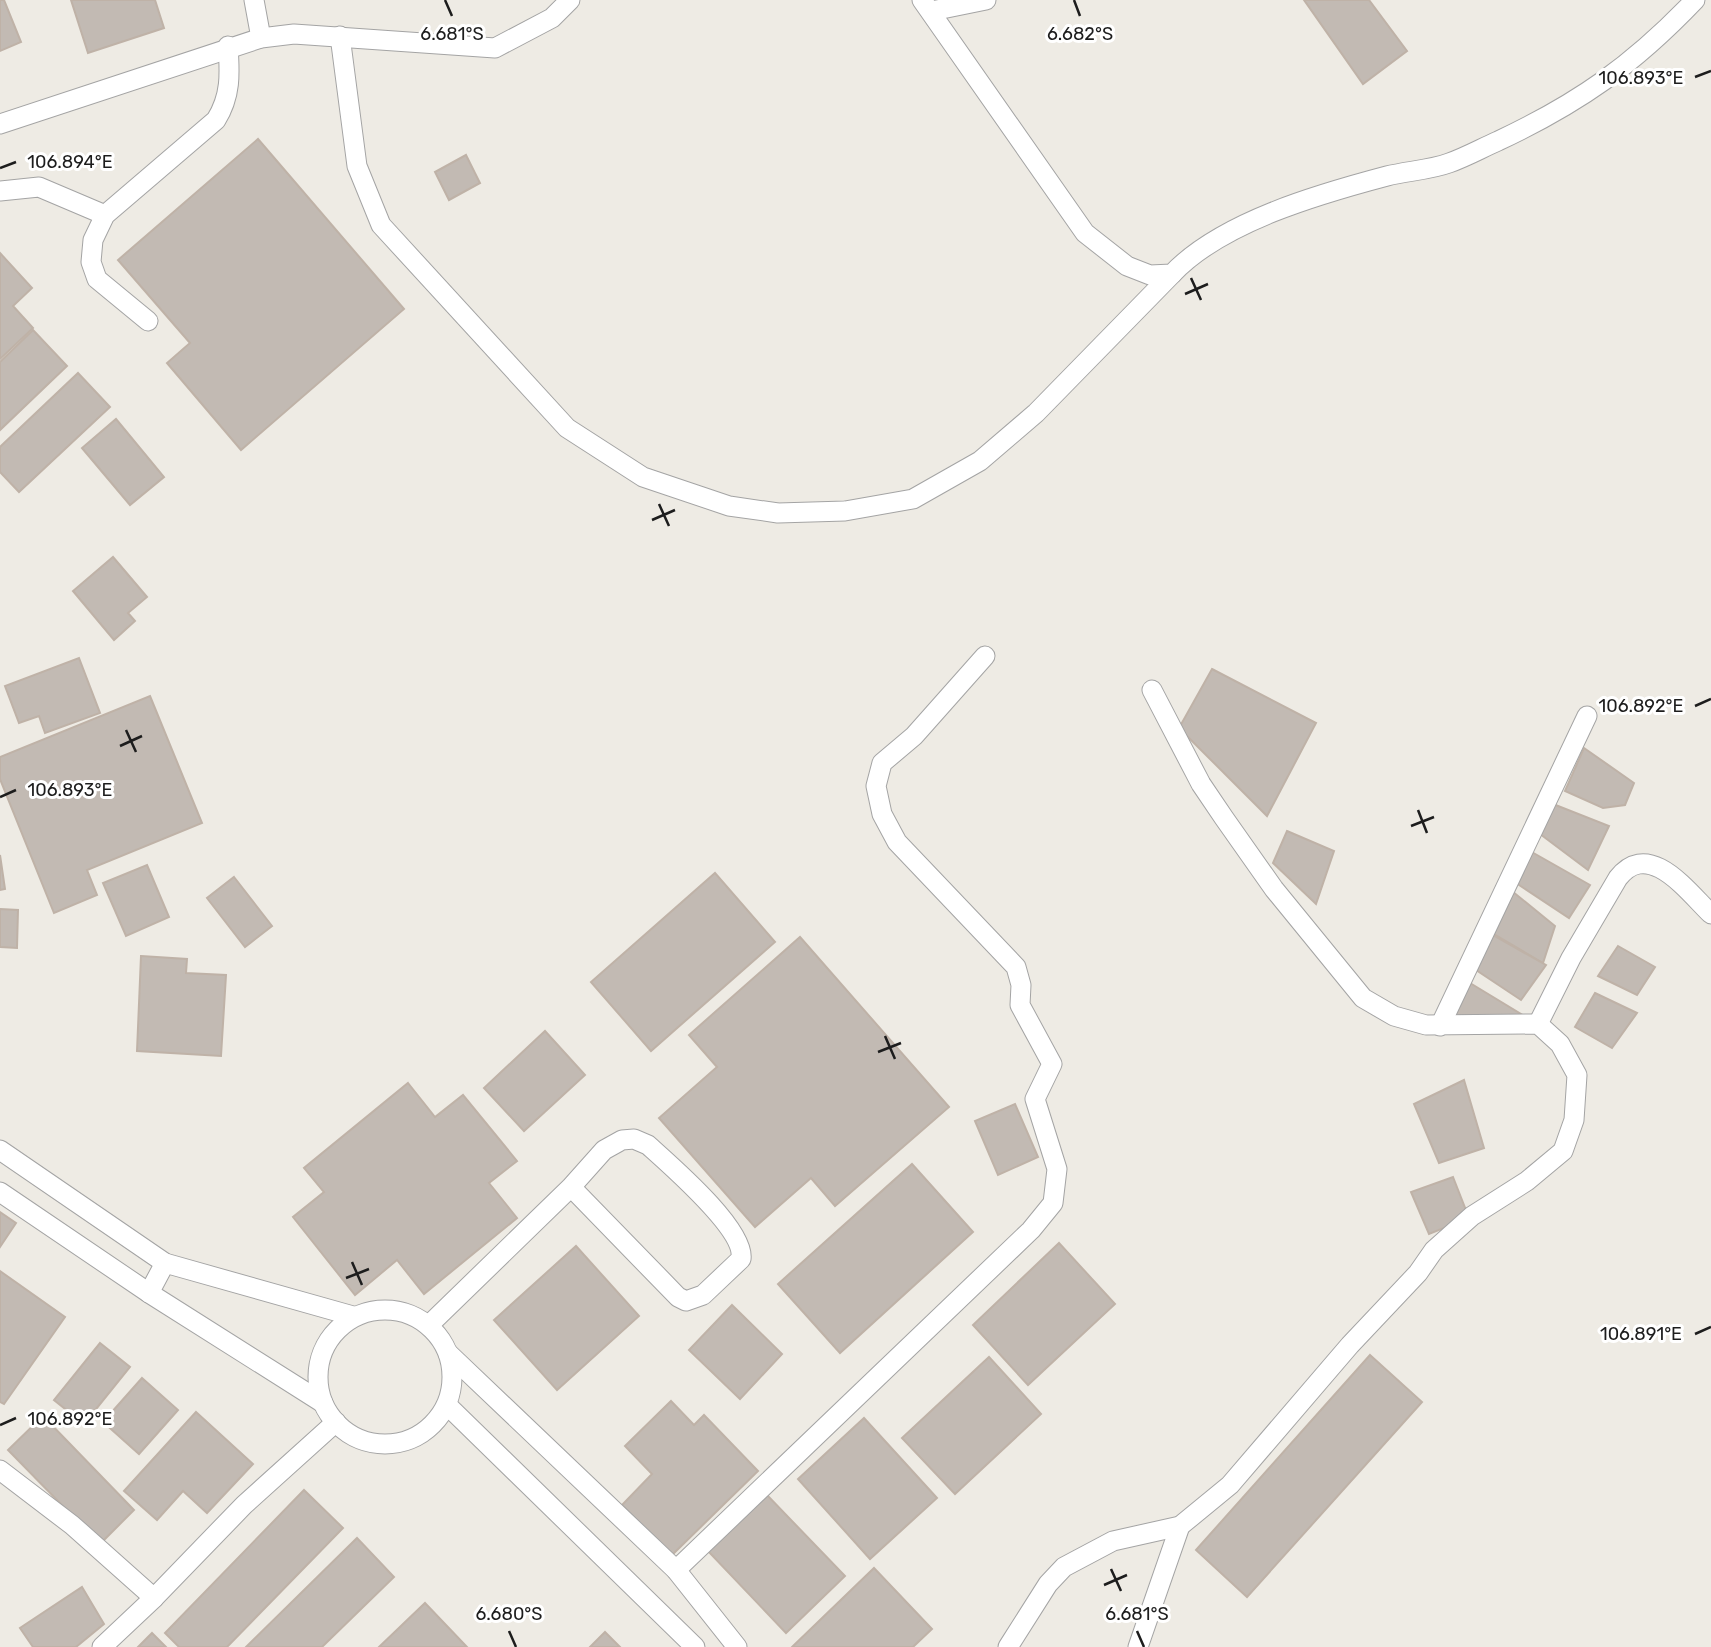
<svg xmlns="http://www.w3.org/2000/svg" width="1711" height="1647" font-family="Rubik,sans-serif">
<style>
.building{fill:#c2bab3;stroke:#bfb2a7;stroke-width:2}
.lines{fill:none;stroke-linecap:round;stroke-linejoin:round}
.lane-casing{stroke:#a4a4a4;stroke-width:21}
.lane{stroke:#fff;stroke-width:19}
.ticks{fill:none;stroke:#1d1d1d;stroke-width:2.5}
.ticks-label{font-size:18px;text-anchor:middle;fill:#1d1d1d;stroke:#fff;stroke-width:6;stroke-linejoin:round;paint-order:stroke}
</style>
<rect width="100%" height="100%" fill="#eeebe4"/>
<g class="building">
<path d="M 0,0 L 4,0 L 21,42 L 0,51 Z"/>
<path d="M 71,0 L 155,0 L 164,28 L 88,53 Z"/>
<path d="M 1304,0 L 1369,0 L 1407,51 L 1363,84 Z"/>
<path d="M 258,139 L 404,309 L 241,450 L 167,363 L 190,343 L 118,260 Z"/>
<path d="M 466,155 L 480,183 L 449,200 L 435,172 Z"/>
<path d="M 0,253 L 32,288 L 13,306 L 33,328 L 0,359 Z"/>
<path d="M 33,330 L 67,366 L 0,430 L 0,362 Z"/>
<path d="M 78,373 L 110,407 L 19,492 L 0,472 L 0,447 Z"/>
<path d="M 116,419 L 164,477 L 130,505 L 82,448 Z"/>
<path d="M 113,557 L 147,597 L 128,613 L 135,621 L 114,640 L 73,591 Z"/>
<path d="M 79,658 L 100,713 L 45,733 L 39,716 L 19,723 L 5,686 Z"/>
<path d="M 1212,669 L 1316,723 L 1267,816 L 1179,728 Z"/>
<path d="M 150,696 L 202,823 L 87,870 L 97,895 L 54,913 L 0,779 L 0,757 Z"/>
<path d="M 1584,748 L 1634,783 L 1625,805 L 1603,808 L 1565,791 Z"/>
<path d="M 1553,804 L 1609,826 L 1588,870 L 1540,834 Z"/>
<path d="M 1287,831 L 1334,851 L 1316,904 L 1273,863 Z"/>
<path d="M 1530,851 L 1590,885 L 1569,918 L 1516,883 Z"/>
<path d="M 0,855 L 5,889 L 0,890 Z"/>
<path d="M 147,865 L 169,917 L 126,936 L 103,883 Z"/>
<path d="M 715,873 L 775,942 L 651,1051 L 591,982 Z"/>
<path d="M 234,877 L 272,926 L 245,947 L 207,898 Z"/>
<path d="M 1507,887 L 1555,926 L 1543,963 L 1487,930 Z"/>
<path d="M 0,909 L 18,910 L 17,948 L 0,947 Z"/>
<path d="M 1491,934 L 1546,965 L 1521,1000 L 1470,966 Z"/>
<path d="M 800,937 L 949,1107 L 835,1206 L 811,1178 L 755,1227 L 659,1118 L 717,1067 L 689,1035 Z"/>
<path d="M 1618,946 L 1655,967 L 1637,995 L 1598,976 Z"/>
<path d="M 141,956 L 187,959 L 186,973 L 226,975 L 221,1056 L 137,1051 Z"/>
<path d="M 1470,983 L 1521,1014 L 1493,1024 L 1454,1018 Z"/>
<path d="M 1595,993 L 1637,1013 L 1612,1048 L 1575,1027 Z"/>
<path d="M 545,1031 L 585,1075 L 524,1131 L 484,1088 Z"/>
<path d="M 1464,1080 L 1484,1148 L 1439,1163 L 1414,1104 Z"/>
<path d="M 408,1083 L 435,1117 L 463,1095 L 517,1161 L 489,1183 L 517,1218 L 424,1294 L 397,1260 L 355,1295 L 293,1217 L 324,1192 L 304,1168 Z"/>
<path d="M 1015,1104 L 1038,1157 L 998,1175 L 975,1121 Z"/>
<path d="M 912,1164 L 973,1232 L 840,1353 L 778,1284 Z"/>
<path d="M 1453,1177 L 1469,1218 L 1429,1234 L 1411,1192 Z"/>
<path d="M 0,1212 L 16,1223 L 0,1247 Z"/>
<path d="M 1059,1243 L 1115,1304 L 1028,1385 L 973,1325 Z"/>
<path d="M 576,1246 L 639,1316 L 557,1390 L 494,1320 Z"/>
<path d="M 0,1271 L 65,1317 L 4,1404 L 0,1402 Z"/>
<path d="M 732,1305 L 782,1354 L 740,1399 L 689,1350 Z"/>
<path d="M 100,1343 L 130,1367 L 84,1424 L 54,1400 Z"/>
<path d="M 1370,1355 L 1422,1402 L 1247,1597 L 1196,1550 Z"/>
<path d="M 989,1357 L 1041,1414 L 955,1494 L 902,1438 Z"/>
<path d="M 142,1378 L 178,1410 L 139,1454 L 103,1422 Z"/>
<path d="M 671,1401 L 694,1425 L 704,1415 L 758,1471 L 671,1556 L 622,1505 L 652,1474 L 625,1446 Z"/>
<path d="M 196,1412 L 253,1464 L 207,1513 L 183,1491 L 157,1520 L 124,1491 Z"/>
<path d="M 43,1416 L 134,1510 L 100,1544 L 8,1450 Z"/>
<path d="M 864,1418 L 937,1498 L 870,1559 L 798,1479 Z"/>
<path d="M 304,1490 L 343,1528 L 227,1647 L 179,1647 L 165,1633 Z"/>
<path d="M 766,1494 L 845,1576 L 786,1633 L 708,1551 Z"/>
<path d="M 357,1538 L 394,1577 L 322,1647 L 246,1647 Z"/>
<path d="M 874,1568 L 932,1629 L 913,1647 L 792,1647 Z"/>
<path d="M 82,1587 L 104,1624 L 76,1647 L 33,1647 L 20,1628 Z"/>
<path d="M 425,1603 L 467,1647 L 379,1647 Z"/>
<path d="M 605,1632 L 620,1647 L 590,1647 Z"/>
<path d="M 152,1633 L 166,1647 L 138,1647 Z"/>
</g>
<g class="lines">
<g class="lane-casing">
<g id="lane">
<path d="M 254,0 L 261,38"/>
<path d="M 922,0 L 1085,233 L 1127,266 L 1150,275 L 1172,274 C 1221,222 1319,194 1387,176 C 1407,171 1430,170 1449,163 C 1466,157 1482,148 1498,141 C 1579,103 1633,65 1695,0"/>
<path d="M 932,11 L 986,0"/>
<path d="M 340,36 L 357,166 L 381,225 L 567,428 L 643,477 L 729,506 L 778,513 L 845,511 L 913,499 L 980,461 L 1036,413 L 1172,274"/>
<path d="M 0,124 L 261,38 L 294,34 L 495,48 L 552,18 L 570,0"/>
<path d="M 0,191 L 39,187 L 105,215"/>
<path d="M 148,321 L 97,279 L 91,262 L 93,240 L 105,215 L 216,120 C 231,96 230,74 228,46"/>
<path d="M 1538,1024 L 1571,958 L 1618,878 C 1649,838 1688,892 1711,914"/>
<path d="M 1440,1026 L 1587,716"/>
<path d="M 0,1150 L 165,1263 L 353,1316"/>
<path d="M 0,1192 L 149,1293 L 323,1403"/>
<path d="M 149,1293 L 165,1263"/>
<circle cx="385" cy="1377" r="67"/>
<path d="M 429,1325 L 571,1187 L 604,1150 L 622,1140 L 634,1139 L 648,1145 C 670,1165 746,1230 741,1259 L 703,1295 L 686,1301 L 678,1297 L 571,1187"/>
<path d="M 448,1353 L 676,1570 L 737,1647"/>
<path d="M 447,1405 L 695,1647"/>
<path d="M 0,1470 L 72,1525 L 154,1598"/>
<path d="M 676,1570 L 1031,1230 L 1053,1203 L 1057,1169 L 1035,1099 L 1052,1064 L 1020,1005 L 1021,985 L 1016,967 L 897,842 L 882,814 L 876,786 L 882,763 L 914,736 L 985,656"/>
<path d="M 102,1647 L 154,1598 L 244,1505 L 336,1422"/>
<path d="M 1008,1647 L 1048,1584 L 1064,1567 L 1113,1541 L 1180,1526 L 1230,1485 L 1350,1345 L 1418,1273 L 1434,1250 L 1472,1216 L 1527,1181 L 1563,1151 L 1574,1120 L 1577,1075 L 1560,1044 L 1538,1024 L 1426,1025 L 1394,1016 L 1363,998 L 1274,889 L 1224,818 L 1201,784 L 1152,690"/>
<path d="M 1138,1647 L 1180,1526"/>
</g>
</g>
<use href="#lane" class="lane"/>
</g>
<path class="ticks" d="M 445,0 L 452,16M 1074,0 L 1080,16M 1695,77 L 1711,71M 0,168 L 16,162M 1191,278 L 1201,300M 1185,294 L 1208,284M 659,504 L 669,526M 652,520 L 675,510M 1695,706 L 1711,699M 126,730 L 136,752M 120,746 L 142,736M 0,797 L 16,790M 1418,810 L 1427,833M 1411,826 L 1434,817M 885,1036 L 895,1059M 878,1052 L 901,1043M 352,1262 L 362,1285M 346,1278 L 369,1269M 1695,1334 L 1711,1327M 0,1425 L 16,1418M 1111,1569 L 1121,1591M 1104,1585 L 1127,1575M 509,1631 L 516,1647M 1137,1631 L 1144,1647"/>
<g class="ticks-label">
<text x="452" y="40">6.681°S</text>
<text x="1080" y="40">6.682°S</text>
<text x="1641" y="84">106.893°E</text>
<text x="70" y="168">106.894°E</text>
<text x="1641" y="712">106.892°E</text>
<text x="70" y="796">106.893°E</text>
<text x="1641" y="1340">106.891°E</text>
<text x="70" y="1425">106.892°E</text>
<text x="509" y="1620">6.680°S</text>
<text x="1137" y="1620">6.681°S</text>
</g>
</svg>
